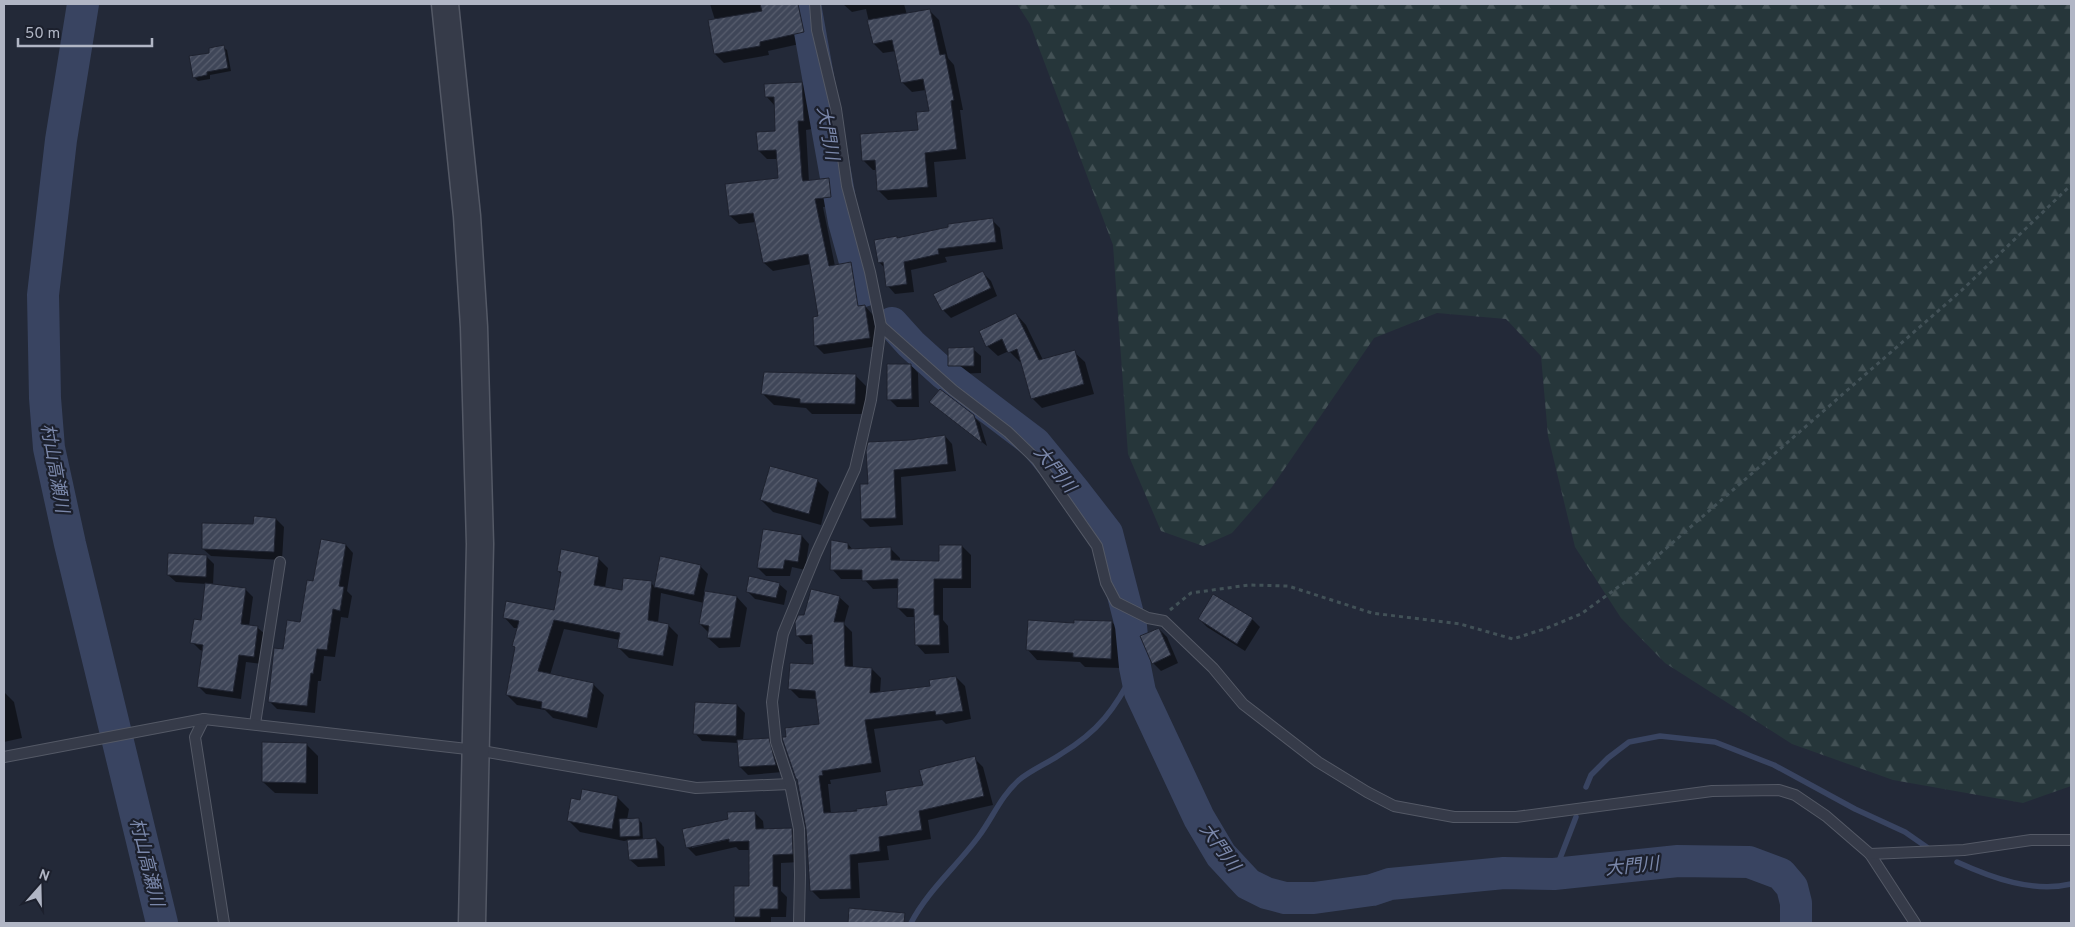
<svg xmlns="http://www.w3.org/2000/svg" width="2075" height="927" font-family="Overpass,'Noto Sans JP',sans-serif">
<style>
.forest{fill:url(#forest-firs)}
.shadow{fill:#0007;fill-rule:evenodd}
.lines{fill:none;stroke-linecap:round;stroke-linejoin:round}
.stream{stroke:#394461;stroke-width:5.5}
.river{stroke:#394461;stroke-width:32}
.building{fill:url(#building-hatch);stroke:#1e222f}
.service-casing{stroke:#545966;stroke-width:12}
.tertiary-casing{stroke:#545966;stroke-width:29}
.path{stroke:#425157;stroke-width:3;stroke-dasharray:4 4;stroke-linecap:butt}
.service{stroke:#363b49;stroke-width:10}
.tertiary{stroke:#363b49;stroke-width:26}
.labels{text-anchor:middle;stroke-width:4.5;stroke-linejoin:round;paint-order:stroke}
.water-label{font-size:18px;font-style:italic;fill:#7b88ab;stroke:#1c202d}
</style>
<defs>
<pattern id="forest-firs" width="22" height="20" patternUnits="userSpaceOnUse" patternTransform="scale(1.25)"><rect width="22" height="20" fill="#26363a"/><path d="M5 1l3.5 6h-7zM16 11l3.5 6h-7z" fill="#435155"/></pattern>
<pattern id="building-hatch" width="6" height="6" patternUnits="userSpaceOnUse" patternTransform="scale(1.25)"><rect width="6" height="6" fill="#3f4658"/><path d="M-1 1l2-2M0 6l6-6M5 7l2-2" fill="none" stroke="#585e6e"/></pattern>
</defs>
<rect width="100%" height="100%" fill="#232938"/>
<path class="forest" d="M 1017,4 L 2071,4 L 2071,786 L 2023,803 L 1893,780 L 1792,744 L 1665,663 L 1621,618 L 1575,547 L 1548,436 L 1541,356 L 1506,319 L 1437,313 L 1374,338 L 1272,487 L 1232,533 L 1203,546 L 1161,531 L 1128,454 L 1113,245 L 1030,24 Z"/>
<g class="shadow">
<path d="M 710,4 L 807,4 L 808,7 L 805,7 L 813,41 L 768,51 L 769,55 L 724,63 L 715,54 L 715,20 Z"/>
<path d="M 843,4 L 904,4 L 907,15 L 929,10 L 939,20 L 948,58 L 954,65 L 963,110 L 960,110 L 966,159 L 934,162 L 937,197 L 888,200 L 878,190 L 877,170 L 873,170 L 863,160 L 919,131 L 931,112 L 926,90 L 912,92 L 902,82 L 896,51 L 883,53 L 874,44 L 866,9 L 852,12 Z"/>
<path d="M 223,47 L 227,50 L 231,71 L 210,75 L 210,79 L 198,81 L 194,77 L 211,54 Z"/>
<path d="M 802,83 L 810,92 L 812,129 L 806,130 L 809,182 L 829,180 L 837,188 L 839,205 L 823,207 L 835,266 L 850,264 L 859,272 L 865,306 L 873,315 L 878,346 L 824,354 L 815,345 L 820,318 L 811,264 L 773,271 L 764,263 L 756,222 L 739,224 L 730,216 L 779,179 L 778,159 L 767,159 L 759,151 L 776,133 L 775,106 L 766,96 Z"/>
<path d="M 992,220 L 1000,228 L 1003,249 L 945,257 L 947,262 L 911,270 L 914,292 L 895,294 L 888,286 L 885,268 L 879,262 L 896,237 L 898,239 Z"/>
<path d="M 983,273 L 991,281 L 997,296 L 951,318 L 944,311 L 935,295 Z"/>
<path d="M 1016,314 L 1026,325 L 1043,360 L 1074,352 L 1085,362 L 1094,394 L 1042,408 L 1032,398 L 1022,362 L 1020,362 L 1009,351 L 998,356 L 987,346 Z"/>
<path d="M 973,349 L 981,356 L 981,373 L 957,374 L 949,366 Z"/>
<path d="M 911,365 L 918,373 L 919,407 L 897,407 L 889,399 Z"/>
<path d="M 855,375 L 866,386 L 866,414 L 812,414 L 806,408 L 774,405 L 763,394 Z"/>
<path d="M 937,408 L 973,416 L 980,423 L 987,446 Z"/>
<path d="M 945,436 L 952,444 L 956,471 L 901,477 L 903,525 L 870,527 L 862,519 L 870,485 L 910,441 Z"/>
<path d="M 817,480 L 829,492 L 821,525 L 773,512 L 761,500 Z"/>
<path d="M 276,519 L 284,527 L 282,560 L 211,556 L 203,549 L 255,526 Z"/>
<path d="M 802,536 L 809,544 L 805,570 L 792,567 L 790,576 L 766,576 L 758,568 Z"/>
<path d="M 848,544 L 853,550 L 890,548 L 900,558 L 900,561 L 940,562 L 962,546 L 971,555 L 971,588 L 943,588 L 943,620 L 948,626 L 949,653 L 925,654 L 916,644 L 916,617 L 907,617 L 898,608 L 899,588 L 873,589 L 864,579 L 841,579 L 832,569 Z"/>
<path d="M 346,545 L 353,553 L 347,591 L 352,596 L 348,618 L 341,617 L 335,657 L 324,656 L 321,681 L 318,681 L 315,713 L 277,709 L 269,701 L 284,651 L 301,623 L 314,583 Z"/>
<path d="M 206,556 L 214,564 L 213,585 L 245,589 L 253,597 L 249,626 L 258,628 L 266,635 L 262,664 L 246,662 L 241,699 L 206,694 L 198,686 L 203,651 L 200,650 L 192,642 L 202,621 L 206,584 L 176,582 L 168,575 Z"/>
<path d="M 598,558 L 608,568 L 605,588 L 623,591 L 651,583 L 655,587 L 700,566 L 708,574 L 704,592 L 737,597 L 747,608 L 740,647 L 719,648 L 708,638 L 709,633 L 700,624 L 704,603 L 661,593 L 658,623 L 668,625 L 678,635 L 673,666 L 629,658 L 618,647 L 620,640 L 564,629 L 550,675 L 594,685 L 604,695 L 597,728 L 553,718 L 545,710 L 517,705 L 507,695 L 516,649 L 513,645 L 518,628 L 514,628 L 504,617 L 555,611 L 562,575 L 558,571 Z"/>
<path d="M 779,584 L 787,591 L 784,605 L 755,599 L 747,591 Z"/>
<path d="M 1214,596 L 1252,619 L 1260,627 L 1245,651 L 1207,627 L 1199,619 Z"/>
<path d="M 839,597 L 849,606 L 844,624 L 852,632 L 853,668 L 872,669 L 881,678 L 880,693 L 932,687 L 956,677 L 965,686 L 971,719 L 946,724 L 942,720 L 874,729 L 881,772 L 830,780 L 831,784 L 828,784 L 831,814 L 888,806 L 974,758 L 983,767 L 993,805 L 928,820 L 931,839 L 887,846 L 889,860 L 858,863 L 860,898 L 820,899 L 811,890 L 820,725 L 817,699 L 799,698 L 790,689 L 814,665 L 813,644 L 806,644 L 797,635 L 805,616 Z"/>
<path d="M 1112,622 L 1122,633 L 1121,668 L 1085,667 L 1080,662 L 1037,660 L 1027,649 L 1075,625 Z"/>
<path d="M 1159,629 L 1167,637 L 1178,663 L 1161,671 L 1153,663 Z"/>
<path d="M 4,692 L 14,702 L 22,738 L 4,742 Z"/>
<path d="M 737,705 L 745,713 L 743,741 L 768,740 L 776,748 L 783,772 L 748,775 L 740,767 L 738,743 L 702,741 L 695,733 Z"/>
<path d="M 306,744 L 318,756 L 318,794 L 275,793 L 263,782 Z"/>
<path d="M 617,797 L 629,809 L 627,820 L 638,819 L 642,823 L 643,840 L 656,839 L 664,847 L 665,866 L 638,867 L 630,860 L 629,840 L 624,841 L 580,832 L 568,820 L 581,802 Z"/>
<path d="M 754,812 L 763,821 L 764,830 L 791,829 L 800,838 L 801,862 L 781,863 L 781,891 L 787,897 L 786,917 L 771,917 L 771,923 L 735,923 L 735,888 L 751,888 L 751,850 L 739,850 L 736,847 L 696,856 L 687,847 L 729,820 ZM 734,836 L 735,838 L 692,848 L 692,845 Z"/>
</g>
<g class="lines">
<g class="stream">
<path d="M 1586,787 L 1591,775 L 1608,758 L 1629,742 L 1660,736 L 1715,742 L 1774,765 L 1855,809 L 1905,832 L 1928,848"/>
<path d="M 1957,862 C 1992,878 2033,893 2071,884"/>
<path d="M 1554,874 L 1576,817"/>
<path d="M 911,923 C 928,890 958,865 979,836 C 993,817 1001,796 1019,780 C 1031,770 1048,763 1061,754 C 1099,731 1115,709 1135,670"/>
</g>
<g class="river">
<path d="M 83,4 L 61,140 L 43,295 L 45,398 L 49,448 L 70,544 L 162,923"/>
<path d="M 805,4 L 844,222 L 863,291"/>
<path d="M 892,323 L 911,344 L 943,373 L 1035,443 L 1076,493 L 1107,533 L 1131,626 L 1135,667 L 1140,692 L 1199,818 L 1221,855 L 1248,884 L 1266,893 L 1285,898 L 1314,898 L 1372,890 L 1390,884 L 1504,873 L 1554,874 L 1678,861 L 1749,862 L 1781,874 L 1792,887 L 1796,903 L 1796,923"/>
</g>
</g>
<g class="building">
<path d="M 760,4 L 798,4 L 804,32 L 760,42 L 760,46 L 714,54 L 708,20 L 762,11 Z"/>
<path d="M 930,9 L 940,55 L 945,54 L 954,100 L 951,101 L 957,149 L 925,153 L 928,187 L 877,191 L 875,160 L 862,161 L 860,134 L 918,130 L 916,112 L 929,111 L 923,79 L 901,83 L 892,40 L 873,44 L 867,20 Z"/>
<path d="M 224,45 L 228,68 L 207,72 L 207,75 L 193,78 L 189,56 L 209,53 L 209,48 Z"/>
<path d="M 802,82 L 804,121 L 798,121 L 802,177 L 803,181 L 829,178 L 831,197 L 815,199 L 829,266 L 851,262 L 858,306 L 865,305 L 870,338 L 814,346 L 813,317 L 818,316 L 808,254 L 763,263 L 753,213 L 729,216 L 725,184 L 778,178 L 776,150 L 758,151 L 756,132 L 775,131 L 774,97 L 765,97 L 764,84 Z"/>
<path d="M 993,218 L 996,242 L 938,249 L 939,254 L 904,262 L 907,284 L 886,287 L 883,262 L 878,263 L 874,240 L 897,236 L 897,238 L 948,227 L 948,224 Z"/>
<path d="M 983,271 L 991,288 L 942,311 L 933,294 Z"/>
<path d="M 1016,313 L 1039,360 L 1075,350 L 1084,384 L 1031,399 L 1017,349 L 1008,353 L 1002,339 L 986,347 L 979,331 Z"/>
<path d="M 974,347 L 974,366 L 948,366 L 948,348 Z"/>
<path d="M 887,364 L 911,364 L 912,399 L 887,400 Z"/>
<path d="M 764,372 L 856,374 L 855,404 L 800,403 L 800,399 L 761,394 Z"/>
<path d="M 940,389 L 974,415 L 982,443 L 929,402 Z"/>
<path d="M 945,435 L 948,464 L 894,470 L 896,518 L 861,519 L 860,484 L 868,484 L 866,450 L 868,442 L 910,440 Z"/>
<path d="M 770,466 L 818,479 L 809,514 L 760,500 Z"/>
<path d="M 254,516 L 276,518 L 274,552 L 202,549 L 202,523 L 253,524 Z"/>
<path d="M 763,529 L 802,535 L 798,562 L 785,560 L 783,569 L 757,568 Z"/>
<path d="M 321,539 L 346,544 L 339,586 L 344,587 L 340,611 L 333,609 L 327,650 L 317,649 L 313,674 L 311,673 L 307,706 L 268,702 L 274,648 L 283,649 L 287,620 L 300,622 L 307,580 L 313,581 Z"/>
<path d="M 831,540 L 848,543 L 848,549 L 891,547 L 891,560 L 939,561 L 939,545 L 962,545 L 962,579 L 934,579 L 934,615 L 939,615 L 940,645 L 915,645 L 914,609 L 897,608 L 898,579 L 862,581 L 862,570 L 830,570 Z"/>
<path d="M 561,549 L 599,557 L 594,585 L 622,590 L 623,578 L 652,581 L 648,620 L 669,624 L 663,656 L 617,648 L 620,633 L 554,620 L 538,671 L 594,683 L 587,718 L 541,708 L 542,702 L 506,695 L 515,647 L 512,646 L 519,621 L 503,618 L 506,601 L 554,610 L 561,572 L 557,571 Z"/>
<path d="M 168,553 L 207,555 L 206,577 L 167,575 Z"/>
<path d="M 660,556 L 701,565 L 694,595 L 654,587 Z"/>
<path d="M 749,576 L 780,583 L 776,598 L 746,592 Z"/>
<path d="M 205,583 L 246,588 L 241,624 L 258,626 L 254,657 L 239,655 L 233,692 L 197,687 L 203,645 L 190,643 L 194,619 L 201,620 Z"/>
<path d="M 811,589 L 840,596 L 834,622 L 844,622 L 845,666 L 872,668 L 870,693 L 930,686 L 929,680 L 956,676 L 963,711 L 936,715 L 935,711 L 865,720 L 872,763 L 822,771 L 823,775 L 819,776 L 824,813 L 857,811 L 856,809 L 887,805 L 885,791 L 923,785 L 919,770 L 975,756 L 984,796 L 919,811 L 922,830 L 879,837 L 880,851 L 850,855 L 851,889 L 810,891 L 806,829 L 797,779 L 796,779 L 783,741 L 782,737 L 786,737 L 785,728 L 819,724 L 815,691 L 788,689 L 790,663 L 813,664 L 812,635 L 796,636 L 795,622 L 798,615 L 804,615 Z"/>
<path d="M 705,591 L 737,596 L 730,638 L 707,638 L 709,626 L 699,624 Z"/>
<path d="M 1213,594 L 1253,618 L 1237,644 L 1198,619 Z"/>
<path d="M 1028,620 L 1074,623 L 1074,620 L 1112,621 L 1111,659 L 1073,657 L 1073,653 L 1026,650 Z"/>
<path d="M 1159,628 L 1171,655 L 1152,664 L 1140,636 Z"/>
<path d="M 695,702 L 737,704 L 736,736 L 693,734 Z"/>
<path d="M 769,738 L 776,765 L 739,767 L 737,740 Z"/>
<path d="M 262,742 L 307,743 L 306,783 L 262,782 Z"/>
<path d="M 582,789 L 618,796 L 612,829 L 567,821 L 571,798 L 580,800 Z"/>
<path d="M 755,811 L 756,829 L 792,828 L 793,854 L 773,855 L 773,886 L 778,887 L 778,909 L 760,909 L 760,917 L 734,917 L 734,886 L 749,886 L 749,841 L 729,842 L 729,839 L 686,848 L 682,829 L 728,819 L 727,812 Z"/>
<path d="M 639,818 L 640,836 L 620,837 L 619,819 Z"/>
<path d="M 656,838 L 658,858 L 629,860 L 627,840 Z"/>
<path d="M 849,908 L 905,913 L 904,923 L 848,923 Z"/>
</g>
<g class="lines">
<g class="service-casing">
<g id="service">
<path d="M 881,326 L 953,390 L 1008,432 L 1037,460 L 1097,546 L 1106,583 L 1116,602 L 1148,618 L 1164,621 L 1213,668 L 1243,704 L 1318,762 L 1367,792 L 1394,806 L 1454,817 L 1516,817 L 1712,791 L 1779,790 L 1795,795 L 1826,816 L 1870,854 L 1915,923"/>
<path d="M 204,719 L 195,737 L 224,923"/>
<path d="M 255,724 L 280,562"/>
<path d="M 4,757 L 204,719 L 476,750 L 696,788 L 790,784"/>
<path d="M 1870,854 L 1964,850 L 2031,840 L 2071,840"/>
<path d="M 799,923 L 800,875 L 799,829 L 790,784 L 776,742 L 772,702 L 777,667 L 783,634 L 816,554 L 855,469 L 871,400 L 881,326 L 870,272 L 847,186 L 836,109 L 817,30 L 815,4"/>
</g>
</g>
<g class="tertiary-casing">
<path id="tertiary" d="M 445,4 L 467,216 L 474,327 L 480,544 L 472,923"/>
</g>
<path class="path" d="M 1170,610 L 1191,593 L 1249,585 L 1288,586 L 1372,613 L 1460,624 L 1513,639 L 1547,628 L 1581,614 L 1639,572 L 1961,291 L 2071,185"/>
<use href="#service" class="service"/>
<use href="#tertiary" class="tertiary"/>
</g>
<g class="labels">
<g class="water-label">
<text transform="translate(828 133) rotate(80)" y="6">大門川</text>
<text transform="translate(55 468) rotate(80)" y="6">村山高瀬川</text>
<text transform="translate(1055 469) rotate(51)" y="6">大門川</text>
<text transform="translate(1220 847) rotate(54)" y="6">大門川</text>
<text transform="translate(147 862) rotate(76)" y="6">村山高瀬川</text>
<text transform="translate(1632 866) rotate(-6)" y="6">大門川</text>
</g>
</g>
<rect width="2075" height="927" fill="none" stroke="#b1b6c5" stroke-width="10"/>
<g transform="translate(40 887) rotate(20)" stroke="#1c202d" stroke-width="4" paint-order="stroke">
<path d="M0-4L9 19L0 12L-9 19Z" fill="#b1b6c5"/>
<text y="-8" font-size="14" font-weight="bold" text-anchor="middle" fill="#b1b6c5">N</text>
</g>
<path d="M18 38v8h134v-8" fill="none" stroke="#b1b6c5" stroke-width="2.5"/>
<text x="25" y="38" font-size="15" fill="#b1b6c5" stroke="#1c202d" stroke-width="4" paint-order="stroke">50 m</text>
</svg>
